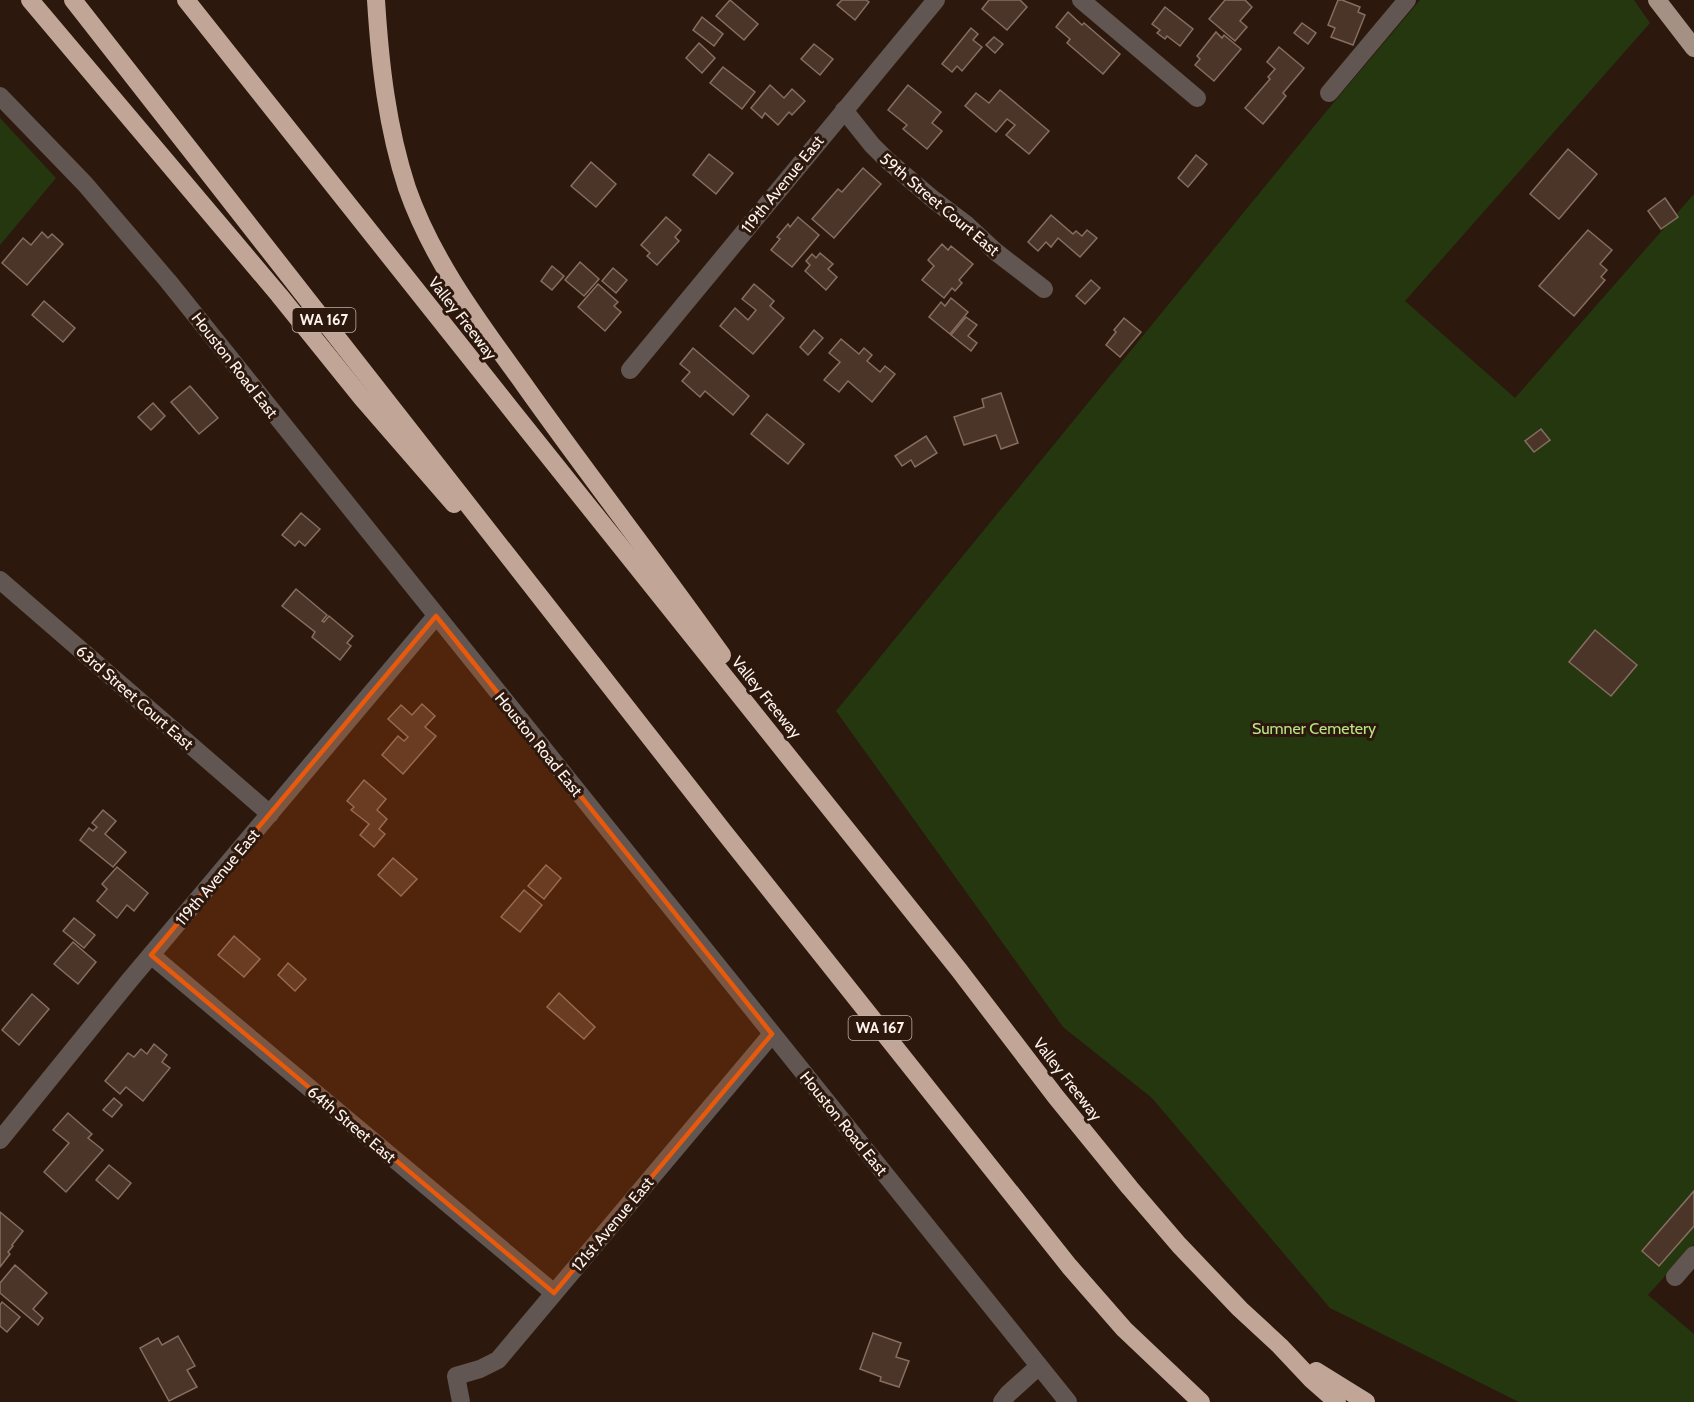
<svg xmlns="http://www.w3.org/2000/svg" width="1694" height="1402" font-family="Cabin,sans-serif">
<style>
.green{fill:#25370f}
.building{fill:#4b3529;stroke:#866d60;stroke-width:1.5}
.lines{fill:none;stroke-linecap:round;stroke-linejoin:round}
.minor{stroke:#615651;stroke-width:18}
.major{stroke:#a59084;stroke-width:18}
.highway{stroke:#c1a698;stroke-width:18}
.marked{fill:#e8590c;fill-opacity:0.2;stroke:#e8590c;stroke-width:4.5;stroke-linejoin:round}
.labels{text-anchor:middle;stroke-width:6;stroke-linejoin:round;paint-order:stroke}
.shield{fill:#2c180d;stroke:#beb1a9;stroke-width:1.5}
.shield-label{font-size:15px;font-weight:bold;fill:#fdf2ec}
.street-label{font-size:16px;fill:#fdf2ec;stroke:#2c180d}
.park-label{font-size:16px;fill:#b7e582;stroke:#2c180d}
</style>
<rect width="100%" height="100%" fill="#2c180d"/>
<g class="green">
<path d="M 1420,0 L 1634,0 L 1650,23 L 1405,301 L 1515,398 L 1694,194 L 1694,1244 L 1648,1295 L 1694,1334 L 1694,1402 L 1519,1402 L 1330,1308 L 1152,1098 L 1063,1027 L 836,711 L 1334,102 Z"/>
<path d="M 0,118 L 56,178 L 0,245 Z"/>
</g>
<g class="building">
<path d="M 730,0 L 758,24 L 744,40 L 716,16 Z"/>
<path d="M 842,0 L 866,0 L 869,2 L 855,20 L 837,5 Z"/>
<path d="M 989,0 L 1020,0 L 1027,7 L 1007,30 L 982,9 Z"/>
<path d="M 1225,0 L 1245,0 L 1252,7 L 1240,21 L 1247,27 L 1235,41 L 1209,19 Z"/>
<path d="M 1338,0 L 1342,0 L 1360,7 L 1358,12 L 1365,15 L 1353,45 L 1331,37 L 1335,28 L 1328,25 Z"/>
<path d="M 1165,7 L 1193,29 L 1180,46 L 1167,36 L 1165,39 L 1157,33 L 1160,30 L 1152,24 Z"/>
<path d="M 1068,12 L 1082,25 L 1084,23 L 1120,54 L 1103,74 L 1067,43 L 1070,39 L 1056,27 Z"/>
<path d="M 702,17 L 723,34 L 714,46 L 693,30 Z"/>
<path d="M 1302,23 L 1316,33 L 1308,44 L 1294,33 Z"/>
<path d="M 971,28 L 978,34 L 973,40 L 982,47 L 962,71 L 957,66 L 952,72 L 942,64 Z"/>
<path d="M 1216,32 L 1222,38 L 1224,35 L 1241,49 L 1214,81 L 1195,65 L 1200,59 L 1197,56 Z"/>
<path d="M 994,37 L 1003,44 L 995,53 L 986,45 Z"/>
<path d="M 699,43 L 715,58 L 702,73 L 686,58 Z"/>
<path d="M 814,44 L 833,59 L 820,75 L 801,59 Z"/>
<path d="M 1279,47 L 1304,68 L 1283,93 L 1286,96 L 1263,124 L 1245,108 L 1270,79 L 1268,77 L 1275,69 L 1267,62 Z"/>
<path d="M 723,67 L 755,92 L 742,109 L 710,83 Z"/>
<path d="M 770,85 L 784,98 L 792,89 L 805,101 L 792,115 L 789,112 L 778,125 L 765,113 L 762,118 L 751,108 Z"/>
<path d="M 908,85 L 941,112 L 932,123 L 942,131 L 927,149 L 903,129 L 907,125 L 888,110 Z"/>
<path d="M 1000,90 L 1049,131 L 1029,154 L 1006,135 L 1015,125 L 1007,119 L 996,132 L 965,106 L 976,93 L 989,103 Z"/>
<path d="M 1568,149 L 1597,174 L 1559,219 L 1530,194 Z"/>
<path d="M 709,154 L 733,173 L 716,194 L 693,175 Z"/>
<path d="M 1196,155 L 1207,164 L 1188,187 L 1178,178 Z"/>
<path d="M 591,162 L 616,184 L 596,207 L 571,186 Z"/>
<path d="M 863,168 L 881,184 L 834,238 L 812,219 L 838,189 L 842,192 Z"/>
<path d="M 1665,198 L 1678,217 L 1661,229 L 1648,211 Z"/>
<path d="M 1051,215 L 1073,234 L 1076,231 L 1082,236 L 1087,230 L 1097,238 L 1080,257 L 1058,238 L 1051,247 L 1046,242 L 1038,251 L 1028,242 Z"/>
<path d="M 666,217 L 681,230 L 675,237 L 679,241 L 657,265 L 647,256 L 650,253 L 641,245 Z"/>
<path d="M 798,217 L 819,235 L 792,267 L 771,250 L 780,239 L 777,237 L 788,224 L 790,227 Z"/>
<path d="M 1588,230 L 1612,250 L 1600,264 L 1607,270 L 1601,277 L 1605,280 L 1574,316 L 1539,286 Z"/>
<path d="M 42,232 L 48,238 L 52,234 L 63,244 L 27,285 L 2,263 L 23,238 L 31,245 Z"/>
<path d="M 942,244 L 948,250 L 951,246 L 973,264 L 959,280 L 962,283 L 955,291 L 952,288 L 944,298 L 922,280 L 934,266 L 928,260 Z"/>
<path d="M 820,253 L 833,264 L 828,269 L 837,277 L 826,290 L 805,271 L 810,265 L 806,261 L 812,254 L 816,258 Z"/>
<path d="M 580,262 L 599,279 L 584,296 L 565,280 Z"/>
<path d="M 552,266 L 564,276 L 552,290 L 541,281 Z"/>
<path d="M 613,268 L 627,280 L 616,293 L 602,281 Z"/>
<path d="M 1091,280 L 1100,288 L 1085,304 L 1076,296 Z"/>
<path d="M 598,284 L 618,302 L 614,306 L 621,312 L 605,331 L 578,307 Z"/>
<path d="M 754,284 L 774,301 L 770,306 L 784,318 L 753,354 L 720,326 L 735,308 L 748,320 L 756,310 L 742,299 Z"/>
<path d="M 951,298 L 968,312 L 950,334 L 929,317 L 941,302 L 945,306 Z"/>
<path d="M 44,301 L 75,328 L 63,342 L 32,315 Z"/>
<path d="M 966,317 L 977,325 L 968,336 L 977,343 L 971,351 L 951,335 Z"/>
<path d="M 1124,318 L 1141,332 L 1120,357 L 1106,345 L 1116,332 L 1114,330 Z"/>
<path d="M 814,330 L 823,338 L 808,355 L 800,347 Z"/>
<path d="M 841,339 L 859,354 L 864,348 L 872,355 L 867,361 L 880,372 L 885,366 L 895,374 L 872,402 L 848,381 L 839,392 L 824,380 L 840,362 L 829,353 Z"/>
<path d="M 693,348 L 749,396 L 733,415 L 705,391 L 700,397 L 682,381 L 690,372 L 680,364 Z"/>
<path d="M 190,386 L 218,418 L 199,434 L 171,402 Z"/>
<path d="M 1001,393 L 1018,443 L 1001,449 L 996,435 L 964,445 L 954,417 L 984,407 L 982,399 Z"/>
<path d="M 153,403 L 165,416 L 151,430 L 138,417 Z"/>
<path d="M 767,414 L 804,444 L 788,464 L 751,434 Z"/>
<path d="M 1541,429 L 1550,440 L 1534,452 L 1525,441 Z"/>
<path d="M 926,436 L 937,453 L 915,467 L 911,460 L 902,466 L 895,456 Z"/>
<path d="M 301,513 L 320,529 L 305,546 L 299,541 L 295,546 L 282,535 Z"/>
<path d="M 296,589 L 327,615 L 322,621 L 324,622 L 329,616 L 353,636 L 347,643 L 351,646 L 340,660 L 312,637 L 315,632 L 282,606 Z"/>
<path d="M 1595,630 L 1637,665 L 1611,696 L 1569,662 Z"/>
<path d="M 422,704 L 435,716 L 425,727 L 436,736 L 403,774 L 382,755 L 398,736 L 404,741 L 408,737 L 388,719 L 401,705 L 412,715 Z"/>
<path d="M 364,780 L 386,799 L 377,810 L 387,819 L 379,829 L 385,834 L 374,847 L 360,835 L 369,824 L 351,810 L 354,807 L 347,801 Z"/>
<path d="M 103,810 L 116,821 L 105,834 L 126,852 L 113,867 L 80,840 L 89,828 L 93,831 L 97,827 L 92,823 Z"/>
<path d="M 393,858 L 417,879 L 401,896 L 378,875 Z"/>
<path d="M 546,865 L 561,878 L 544,899 L 528,886 Z"/>
<path d="M 117,867 L 148,893 L 134,911 L 127,905 L 117,918 L 97,901 L 107,889 L 102,884 Z"/>
<path d="M 524,890 L 542,905 L 520,932 L 501,917 Z"/>
<path d="M 74,918 L 95,935 L 84,948 L 63,931 Z"/>
<path d="M 234,936 L 260,959 L 244,977 L 218,955 Z"/>
<path d="M 73,942 L 96,962 L 78,984 L 54,964 Z"/>
<path d="M 288,963 L 306,979 L 295,991 L 278,975 Z"/>
<path d="M 559,993 L 595,1027 L 584,1039 L 547,1007 Z"/>
<path d="M 32,994 L 49,1009 L 19,1045 L 2,1030 Z"/>
<path d="M 154,1044 L 167,1055 L 162,1062 L 170,1068 L 143,1101 L 126,1087 L 120,1094 L 105,1081 L 128,1053 L 134,1057 L 141,1049 L 147,1054 Z"/>
<path d="M 114,1098 L 122,1105 L 112,1117 L 103,1110 Z"/>
<path d="M 68,1113 L 92,1134 L 88,1138 L 103,1150 L 66,1192 L 44,1172 L 69,1143 L 53,1130 Z"/>
<path d="M 109,1165 L 131,1183 L 118,1199 L 96,1180 Z"/>
<path d="M 1694,1191 L 1694,1226 L 1659,1266 L 1642,1251 Z"/>
<path d="M 0,1212 L 23,1231 L 12,1245 L 13,1246 L 8,1252 L 10,1254 L 0,1267 Z"/>
<path d="M 15,1265 L 47,1293 L 33,1309 L 43,1318 L 38,1325 L 0,1293 L 0,1283 Z"/>
<path d="M 2,1302 L 20,1317 L 7,1332 L 0,1326 L 0,1305 Z"/>
<path d="M 873,1333 L 901,1343 L 896,1357 L 909,1361 L 899,1387 L 880,1381 L 881,1377 L 860,1369 Z"/>
<path d="M 178,1336 L 195,1366 L 187,1370 L 197,1387 L 169,1401 L 140,1348 L 158,1338 L 162,1345 Z"/>
</g>
<g class="lines">
<g class="minor">
<path d="M 1081,0 L 1197,98"/>
<path d="M 1329,93 L 1407,0"/>
<path d="M 0,96 L 85,184 L 168,281 L 1068,1402"/>
<path d="M 844,110 L 872,145 L 887,160 L 934,200 L 967,225 L 996,252 L 1044,289"/>
<path d="M 630,370 L 936,0"/>
<path d="M 0,580 L 270,814"/>
<path d="M 151,955 L 554,1293"/>
<path d="M 0,1140 L 129,981 L 436,616"/>
<path d="M 1675,1277 L 1694,1255"/>
<path d="M 461,1402 L 456,1376 L 480,1369 L 498,1360 L 772,1034"/>
<path d="M 1002,1402 L 1008,1394 L 1039,1366"/>
</g>
<path class="major" d="M 1657,0 L 1694,48"/>
<g class="highway">
<path d="M 30,0 L 279,295 L 362,398 L 454,504"/>
<path d="M 73,0 L 724,832 L 1069,1266 L 1124,1329 L 1201,1402"/>
<path d="M 186,0 L 510,408 L 959,970 L 1056,1097 L 1130,1188 L 1179,1245 L 1240,1309 L 1280,1346 L 1312,1380 L 1337,1402"/>
<path d="M 376,0 C 380,64 387,127 407,188 C 432,260 479,322 523,383 C 588,475 657,563 722,655"/>
<path d="M 1316,1371 L 1366,1402"/>
</g>
</g>
<path class="marked" d="M 436,616 L 772,1034 L 554,1293 L 151,955 Z"/>
<g class="labels">
<g class="shield">
<rect x="292.5" y="308" width="63" height="24" rx="4.5"/>
<rect x="848.5" y="1016" width="63" height="24" rx="4.5"/>
</g>
<g class="shield-label">
<text x="324" y="325">WA 167</text>
<text x="880" y="1033">WA 167</text>
</g>
<g class="street-label">
<text transform="translate(782 184) rotate(-51)" y="6">119th Avenue East</text>
<text transform="translate(940 204) rotate(40)" y="6">59th Street Court East</text>
<text transform="translate(463 318) rotate(52)" y="6">Valley Freeway</text>
<text transform="translate(235 365) rotate(52)" y="6">Houston Road East</text>
<text transform="translate(135 697) rotate(41)" y="6">63rd Street Court East</text>
<text transform="translate(767 697) rotate(51)" y="6">Valley Freeway</text>
<text transform="translate(539 744) rotate(51)" y="6">Houston Road East</text>
<text transform="translate(217 877) rotate(-50)" y="6">119th Avenue East</text>
<text transform="translate(1068 1079) rotate(52)" y="6">Valley Freeway</text>
<text transform="translate(844 1123) rotate(51)" y="6">Houston Road East</text>
<text transform="translate(352 1124) rotate(40)" y="6">64th Street East</text>
<text transform="translate(612 1224) rotate(-50)" y="6">121st Avenue East</text>
</g>
<g class="park-label">
<text x="1314" y="734">Sumner Cemetery</text>
</g>
</g>
</svg>
